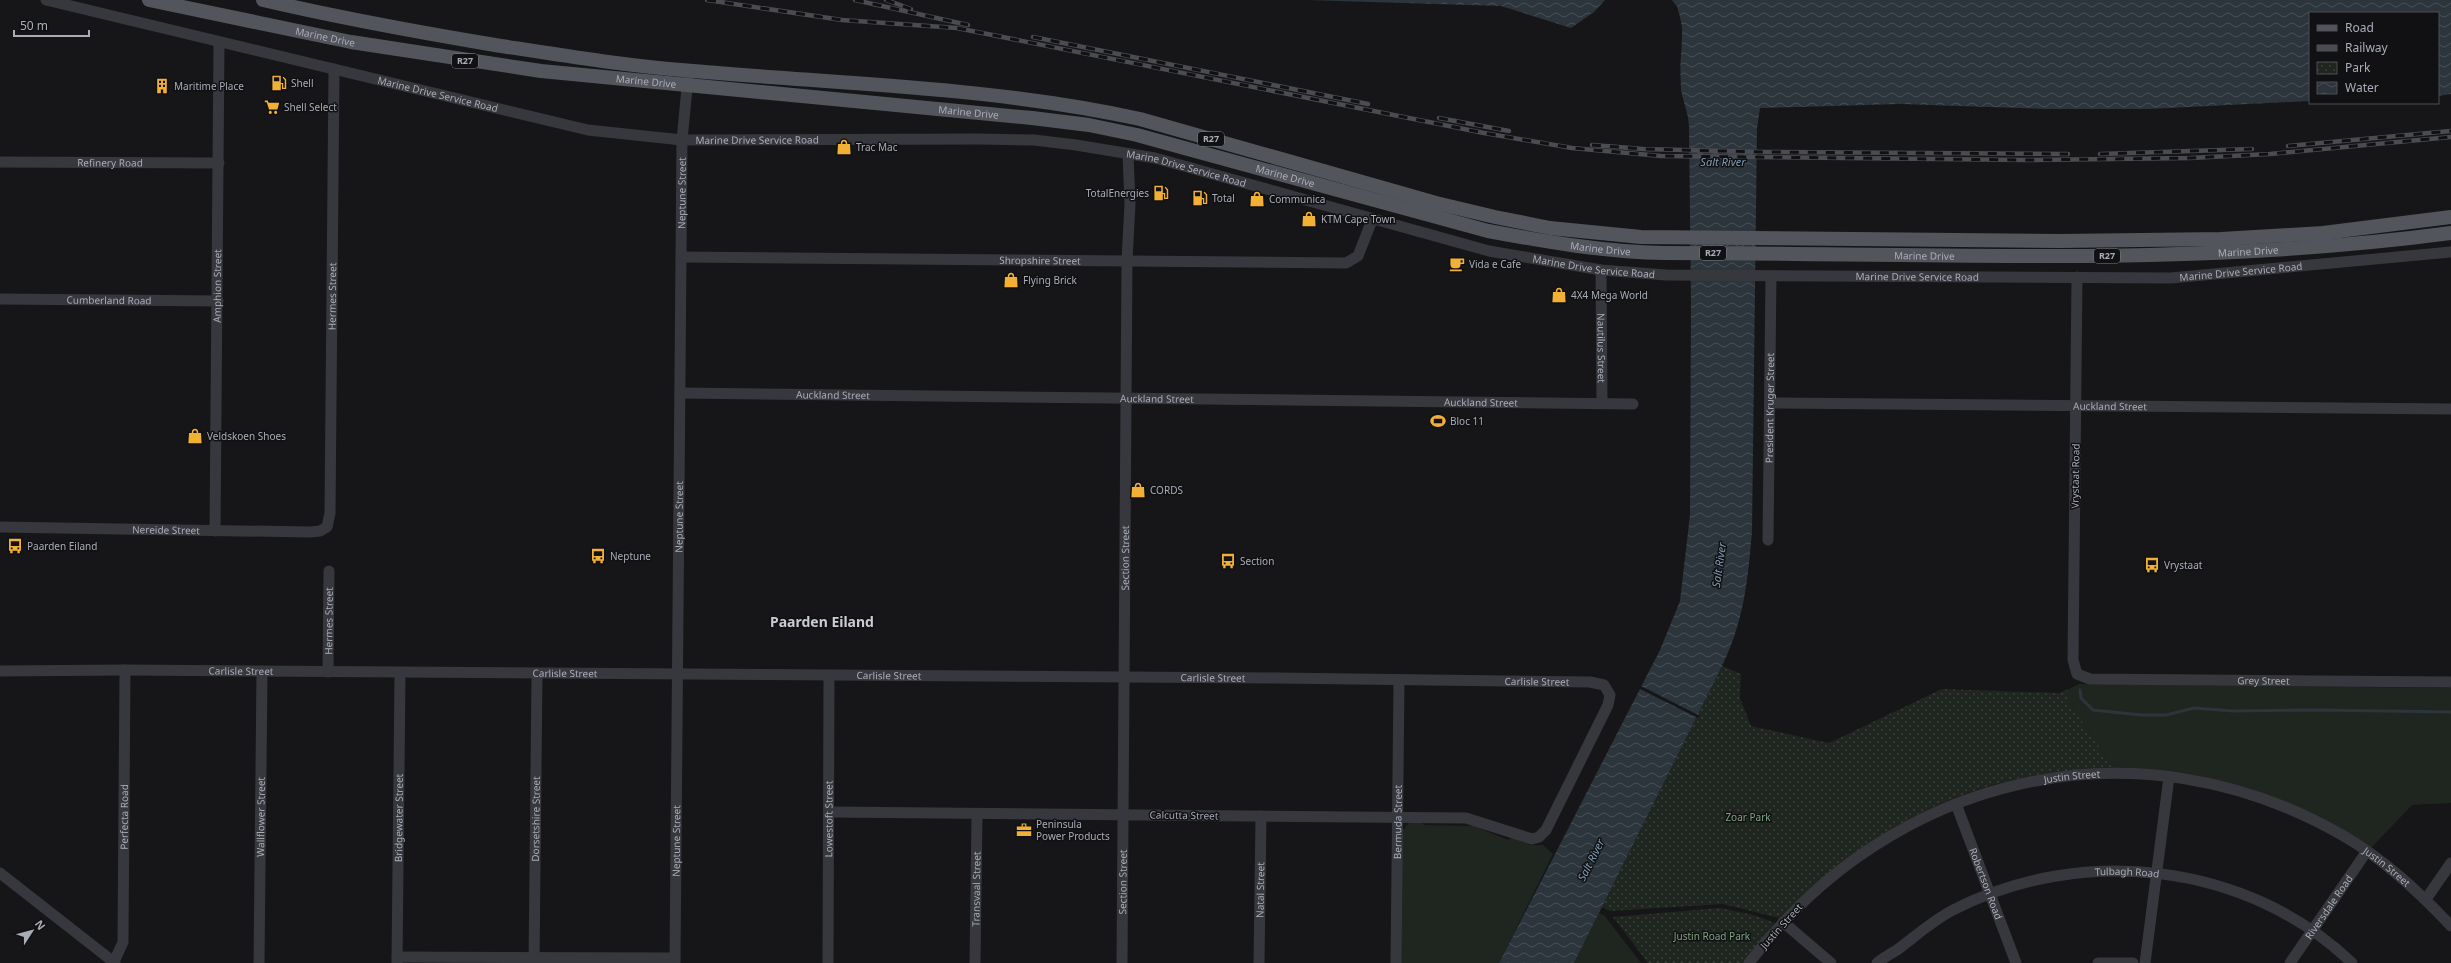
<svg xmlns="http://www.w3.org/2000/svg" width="2451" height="963" font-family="'Noto Sans',sans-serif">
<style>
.grass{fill:#1e261f}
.park{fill:url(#park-dots)}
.water{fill:url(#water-waves)}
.pier{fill:#161618}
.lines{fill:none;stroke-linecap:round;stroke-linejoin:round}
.stream{stroke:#2c353c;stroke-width:3}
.minor{stroke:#37383d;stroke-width:11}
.major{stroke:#53555c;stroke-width:14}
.rail-casing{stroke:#4a4c52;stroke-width:4.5}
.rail{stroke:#111113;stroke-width:3;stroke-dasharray:9;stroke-linecap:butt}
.labels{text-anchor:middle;stroke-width:3;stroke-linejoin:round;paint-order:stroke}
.shield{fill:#111113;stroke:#7b7e86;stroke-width:1}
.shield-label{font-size:9px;font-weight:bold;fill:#a8adb8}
.street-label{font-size:10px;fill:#a8adb8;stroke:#111113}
.poi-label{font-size:10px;fill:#a8adb8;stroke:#111113;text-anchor:start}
.park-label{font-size:10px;fill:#7fa381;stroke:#111113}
.water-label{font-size:11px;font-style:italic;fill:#7f9bb3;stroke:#111113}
.district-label{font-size:14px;font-weight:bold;fill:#c9ccd4;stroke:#111113}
</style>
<defs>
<pattern id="park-dots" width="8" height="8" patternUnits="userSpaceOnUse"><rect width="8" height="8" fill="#1e261f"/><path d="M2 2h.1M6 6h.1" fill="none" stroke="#3c433d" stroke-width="1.8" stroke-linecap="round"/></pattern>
<pattern id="water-waves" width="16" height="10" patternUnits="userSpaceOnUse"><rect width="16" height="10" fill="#2c353c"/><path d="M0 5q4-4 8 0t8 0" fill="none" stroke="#485056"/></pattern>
</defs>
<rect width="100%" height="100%" fill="#161618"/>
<g class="grass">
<path d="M 2079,684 L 2451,688 L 2451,803 L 2412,805 L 2370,849 L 2326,822 L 2180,774 L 2114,769 L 2069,702 L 2069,689 Z"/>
<path d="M 1420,821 L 1424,825 L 1474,826 L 1508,840 L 1513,837 L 1531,845 L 1543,845 L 1553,854 L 1499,963 L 1401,963 L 1402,831 L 1409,823 Z"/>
<path d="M 1599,913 L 1604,915 L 1641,963 L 1574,963 Z"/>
</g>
<g class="park">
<path d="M 1722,666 L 1741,674 L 1740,698 L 1751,726 L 1829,743 L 1942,689 L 2059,693 L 2069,689 L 2069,702 L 2114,769 C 1978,768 1873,825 1779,918 L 1723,904 L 1610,911 L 1602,907 Z"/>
<path d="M 1720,908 L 1754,915 L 1775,923 L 1743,963 L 1648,963 L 1613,917 Z"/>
</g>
<g class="water">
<path d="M 1307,0 L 1605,0 L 1594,12 L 1571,28 L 1501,6 Z"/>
<path d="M 1672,0 L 2451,0 L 2451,94 L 2438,96 L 2438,13 L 2310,13 L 2310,101 L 2149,109 L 2048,109 L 1900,104 L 1760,108 L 1757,128 L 1752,531 C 1748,580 1744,621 1722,666 L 1574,963 L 1499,963 L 1660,650 L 1680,601 L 1690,515 L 1691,304 L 1689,128 C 1688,115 1683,104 1681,91 C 1676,63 1691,24 1672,0 Z"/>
</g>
<g class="pier">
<path d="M 1670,0 L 1677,6 L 1682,28 L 1680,60 L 1681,91 L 1688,117 L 1689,128 L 1687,128 L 1686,118 L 1679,91 L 1678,60 L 1680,28 L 1675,7 Z"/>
<path d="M 1639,685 L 1700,716 L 1698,718 L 1638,688 Z"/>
</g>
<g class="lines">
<path class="stream" d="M 2080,690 L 2081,698 L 2093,710 L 2141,715 L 2166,715 L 2194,708 L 2233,711 L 2317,710 L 2451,712"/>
<g class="minor">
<path id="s1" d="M 46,0 L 588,130 L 682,140 L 978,139 L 1034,140 L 1076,145 L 1155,158 L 1489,251 L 1601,270 L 1666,275 L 2171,278 L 2451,252"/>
<path id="s2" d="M 0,162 L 219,163"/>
<path id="s3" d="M 681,257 L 1346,263 L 1358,256 L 1372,220"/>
<path id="s4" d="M 1601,270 L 1602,403"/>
<path id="s5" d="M 2077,277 L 2073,660 L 2077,674 L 2090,679 L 2451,682"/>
<path id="s6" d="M 0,299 L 218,301"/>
<path id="s7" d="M 680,393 L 1633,404"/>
<path id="s8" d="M 1770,403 L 2451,409"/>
<path id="s9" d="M 0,527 L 310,532 L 320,531 L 327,527 L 330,513 L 334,69"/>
<path id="s10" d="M 215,531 L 219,42"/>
<path id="s11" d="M 1768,540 L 1771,276"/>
<path id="s12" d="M 0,671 L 125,670 L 1278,678 L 1590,682 L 1604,685 L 1610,695 L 1608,705 L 1546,830 L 1539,837 L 1532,839 L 1466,818 L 829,812"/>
<path id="s13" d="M 328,672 L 329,571"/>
<path id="s14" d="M 1956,804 L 2016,963"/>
<path d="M 0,873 L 115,963"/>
<path d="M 2426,899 L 2451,863"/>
<path d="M 1783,922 L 1831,963"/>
<path d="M 397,957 L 675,958"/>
<path id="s15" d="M 114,962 L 123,942 L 125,670"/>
<path id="s16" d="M 259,963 L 262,671"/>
<path id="s17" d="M 397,963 L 400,673"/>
<path id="s18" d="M 534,963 L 537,674"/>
<path id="s19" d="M 675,963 L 682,140 L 688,78"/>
<path id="s20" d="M 828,963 L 829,675"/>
<path id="s21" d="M 975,963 L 977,815"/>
<path id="s22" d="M 1122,963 L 1127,260 L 1130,204 L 1128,154"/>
<path id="s23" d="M 1259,963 L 1261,816"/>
<path id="s24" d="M 1396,963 L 1399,680"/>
<path id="s25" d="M 1749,963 C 1892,775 2134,716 2342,835 C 2384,859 2419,892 2451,926"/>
<path id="s26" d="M 1877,963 C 1883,958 1890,954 1897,950 C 1916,936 1932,921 1953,910 C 2081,844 2247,862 2352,963"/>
<path d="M 2098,963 L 2133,963"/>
<path d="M 2145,963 L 2169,777"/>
<path id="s27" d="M 2290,963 L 2367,851"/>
</g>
<g class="major">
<path id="s28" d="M 149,0 L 351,42 L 541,71 L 1032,118 L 1089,125 L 1137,135 L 1488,231 C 1547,242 1605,252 1664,253 C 1927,253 2190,268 2451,233"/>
<path d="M 263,0 C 340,18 417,32 495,45 C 560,55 627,66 693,71 C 842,84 994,87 1140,119 L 1436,203 L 1495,217 L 1550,228 L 1641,237 L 2060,241 L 2221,239 L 2323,233 L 2451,217"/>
</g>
<g class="rail-casing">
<g id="rail">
<path d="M 707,0 L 842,20 L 957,28 L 1484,133 L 1572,148 L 1661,156 L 2026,160 L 2190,158 L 2270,154 L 2451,137"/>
<path d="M 855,0 L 968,25"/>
<path d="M 886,0 L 911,9"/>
<path d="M 1033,37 L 1368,104"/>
<path d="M 1439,118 L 1509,131"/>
<path d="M 1592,145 L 1643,149 L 1762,152 L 2068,154"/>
<path d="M 2288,146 L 2451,131"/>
<path d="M 2100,154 L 2252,149"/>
</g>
</g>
<use href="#rail" class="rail"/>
</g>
<defs>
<g id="fuel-bare" transform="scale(1.2)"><path d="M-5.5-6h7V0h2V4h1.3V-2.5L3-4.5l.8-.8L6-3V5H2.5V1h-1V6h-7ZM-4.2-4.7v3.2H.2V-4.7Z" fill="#f2b134" stroke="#111113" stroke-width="2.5" paint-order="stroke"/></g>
<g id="building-bare" transform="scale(1.2)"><path d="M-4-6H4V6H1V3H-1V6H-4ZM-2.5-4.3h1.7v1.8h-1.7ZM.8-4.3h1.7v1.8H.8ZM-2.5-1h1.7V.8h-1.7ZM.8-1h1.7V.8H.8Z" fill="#f2b134" stroke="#111113" stroke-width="2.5" paint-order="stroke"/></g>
<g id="supermarket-bare" transform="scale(1.2)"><path d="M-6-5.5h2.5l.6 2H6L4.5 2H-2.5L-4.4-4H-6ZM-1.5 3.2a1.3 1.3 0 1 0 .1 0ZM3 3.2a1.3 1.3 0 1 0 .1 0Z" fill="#f2b134" stroke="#111113" stroke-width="2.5" paint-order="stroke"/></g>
<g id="shop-bare" transform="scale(1.2)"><path d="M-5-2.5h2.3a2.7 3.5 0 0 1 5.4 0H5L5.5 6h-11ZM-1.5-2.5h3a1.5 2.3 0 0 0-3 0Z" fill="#f2b134" stroke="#111113" stroke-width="2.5" paint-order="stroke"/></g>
<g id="cafe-bare" transform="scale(1.2)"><path d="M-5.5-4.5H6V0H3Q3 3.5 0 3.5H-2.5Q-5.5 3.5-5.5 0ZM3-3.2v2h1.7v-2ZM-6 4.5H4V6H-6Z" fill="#f2b134" stroke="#111113" stroke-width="2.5" paint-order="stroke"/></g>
<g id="stadium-bare" transform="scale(1.2)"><path d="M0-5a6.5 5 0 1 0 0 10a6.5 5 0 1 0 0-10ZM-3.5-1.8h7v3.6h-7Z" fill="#f2b134" stroke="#111113" stroke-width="2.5" paint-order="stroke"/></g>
<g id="bus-bare" transform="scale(1.2)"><path d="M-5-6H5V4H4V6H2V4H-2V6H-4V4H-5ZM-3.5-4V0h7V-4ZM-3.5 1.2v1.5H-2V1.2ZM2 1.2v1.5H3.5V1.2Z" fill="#f2b134" stroke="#111113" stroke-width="2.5" paint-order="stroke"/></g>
<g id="office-bare" transform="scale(1.2)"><path d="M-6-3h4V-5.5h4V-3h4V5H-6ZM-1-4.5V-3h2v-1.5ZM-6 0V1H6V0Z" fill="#f2b134" stroke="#111113" stroke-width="2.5" paint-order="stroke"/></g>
</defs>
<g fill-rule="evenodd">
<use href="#fuel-bare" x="279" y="83"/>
<use href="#building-bare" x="162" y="86"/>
<use href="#supermarket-bare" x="272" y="107"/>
<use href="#shop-bare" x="844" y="147"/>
<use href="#fuel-bare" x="1161" y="193"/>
<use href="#fuel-bare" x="1200" y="198"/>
<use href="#shop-bare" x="1257" y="199"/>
<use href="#shop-bare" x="1309" y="219"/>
<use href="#cafe-bare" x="1457" y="264"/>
<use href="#shop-bare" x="1011" y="280"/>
<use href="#shop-bare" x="1559" y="295"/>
<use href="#stadium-bare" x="1438" y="421"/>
<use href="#shop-bare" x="195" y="436"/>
<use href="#shop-bare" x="1138" y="490"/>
<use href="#bus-bare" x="15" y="546"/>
<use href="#bus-bare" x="598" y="556"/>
<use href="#bus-bare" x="1228" y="561"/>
<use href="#bus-bare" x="2152" y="565"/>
<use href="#office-bare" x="1024" y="830"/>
</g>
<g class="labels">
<g class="shield">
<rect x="452" y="54" width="26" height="14" rx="3"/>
<rect x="1198" y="132" width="26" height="14" rx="3"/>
<rect x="1700" y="246" width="26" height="14" rx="3"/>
<rect x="2094" y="249" width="26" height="14" rx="3"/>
</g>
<g class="shield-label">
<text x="465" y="64">R27</text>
<text x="1211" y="142">R27</text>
<text x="1713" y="256">R27</text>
<text x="2107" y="259">R27</text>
</g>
<g class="street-label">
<text dy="4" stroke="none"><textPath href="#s28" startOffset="180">Marine Drive</textPath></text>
<text dy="4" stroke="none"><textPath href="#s28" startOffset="504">Marine Drive</textPath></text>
<text dy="4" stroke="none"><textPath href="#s1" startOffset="403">Marine Drive Service Road</textPath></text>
<text dy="4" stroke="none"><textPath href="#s28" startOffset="828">Marine Drive</textPath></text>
<text dy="4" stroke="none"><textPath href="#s1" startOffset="727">Marine Drive Service Road</textPath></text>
<text dy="4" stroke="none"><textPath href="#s2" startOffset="110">Refinery Road</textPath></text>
<text dy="4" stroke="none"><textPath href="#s1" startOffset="1159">Marine Drive Service Road</textPath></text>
<text dy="4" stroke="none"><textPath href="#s28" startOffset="1152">Marine Drive</textPath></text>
<text dy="4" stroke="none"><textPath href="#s19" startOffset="770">Neptune Street</textPath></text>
<text dy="4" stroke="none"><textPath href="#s28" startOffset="1476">Marine Drive</textPath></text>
<text dy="4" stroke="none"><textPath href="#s28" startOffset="2124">Marine Drive</textPath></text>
<text dy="4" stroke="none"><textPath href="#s28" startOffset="1800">Marine Drive</textPath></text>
<text dy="4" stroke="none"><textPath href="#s3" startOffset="359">Shropshire Street</textPath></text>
<text dy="4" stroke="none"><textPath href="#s1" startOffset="1579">Marine Drive Service Road</textPath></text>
<text dy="4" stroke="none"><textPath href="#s1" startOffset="2227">Marine Drive Service Road</textPath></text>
<text dy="4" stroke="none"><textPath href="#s1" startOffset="1903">Marine Drive Service Road</textPath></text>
<text dy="4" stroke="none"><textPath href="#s10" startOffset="245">Amphion Street</textPath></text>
<text dy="4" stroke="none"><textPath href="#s9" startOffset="559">Hermes Street</textPath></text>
<text dy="4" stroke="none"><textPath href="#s6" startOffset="109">Cumberland Road</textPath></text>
<text dy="4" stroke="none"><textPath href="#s4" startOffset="78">Nautilus Street</textPath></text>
<text dy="4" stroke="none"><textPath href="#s7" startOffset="153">Auckland Street</textPath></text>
<text dy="4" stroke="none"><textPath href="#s7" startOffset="477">Auckland Street</textPath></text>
<text dy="4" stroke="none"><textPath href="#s7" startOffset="801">Auckland Street</textPath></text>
<text dy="4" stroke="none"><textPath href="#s8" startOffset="340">Auckland Street</textPath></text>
<text dy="4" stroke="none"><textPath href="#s11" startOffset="132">President Kruger Street</textPath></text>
<text transform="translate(2075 476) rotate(-89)" y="4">Vrystaat Road</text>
<text dy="4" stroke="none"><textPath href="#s19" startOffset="446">Neptune Street</textPath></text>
<text dy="4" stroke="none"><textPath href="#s9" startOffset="166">Nereide Street</textPath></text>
<text dy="4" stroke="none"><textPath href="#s22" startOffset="405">Section Street</textPath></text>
<text dy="4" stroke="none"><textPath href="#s13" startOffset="51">Hermes Street</textPath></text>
<text dy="4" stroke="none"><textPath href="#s12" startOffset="241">Carlisle Street</textPath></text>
<text dy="4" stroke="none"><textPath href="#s12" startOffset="565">Carlisle Street</textPath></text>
<text dy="4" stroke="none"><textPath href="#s12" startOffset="889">Carlisle Street</textPath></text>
<text dy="4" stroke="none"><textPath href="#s12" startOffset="1213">Carlisle Street</textPath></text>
<text dy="4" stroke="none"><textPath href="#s5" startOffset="585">Grey Street</textPath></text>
<text dy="4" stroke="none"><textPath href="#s12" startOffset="1537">Carlisle Street</textPath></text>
<text dy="4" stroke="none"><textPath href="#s25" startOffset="384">Justin Street</textPath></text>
<text transform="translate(1184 815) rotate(1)" y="4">Calcutta Street</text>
<text dy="4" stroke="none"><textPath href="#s15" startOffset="147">Perfecta Road</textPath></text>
<text dy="4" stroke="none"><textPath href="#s16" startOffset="146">Wallflower Street</textPath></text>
<text dy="4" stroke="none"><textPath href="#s17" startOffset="145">Bridgewater Street</textPath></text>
<text dy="4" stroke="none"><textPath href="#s18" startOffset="144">Dorsetshire Street</textPath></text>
<text dy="4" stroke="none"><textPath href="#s20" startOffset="144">Lowestoft Street</textPath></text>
<text dy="4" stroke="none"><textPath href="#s24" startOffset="141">Bermuda Street</textPath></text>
<text dy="4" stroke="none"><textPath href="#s19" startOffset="122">Neptune Street</textPath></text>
<text dy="4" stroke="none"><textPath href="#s25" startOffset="720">Justin Street</textPath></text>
<text dy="4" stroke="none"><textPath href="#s26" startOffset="273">Tulbagh Road</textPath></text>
<text dy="4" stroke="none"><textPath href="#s22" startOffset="81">Section Street</textPath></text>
<text dy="4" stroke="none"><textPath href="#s14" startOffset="85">Robertson Road</textPath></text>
<text dy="4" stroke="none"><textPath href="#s21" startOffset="74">Transvaal Street</textPath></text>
<text dy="4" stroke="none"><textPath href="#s23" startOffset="73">Natal Street</textPath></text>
<text dy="4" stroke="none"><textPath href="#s27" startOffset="68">Riversdale Road</textPath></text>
<text transform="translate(1781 926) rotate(-48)" y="4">Justin Street</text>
</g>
<g class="poi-label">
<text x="291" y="87">Shell</text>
<text x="174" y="90">Maritime Place</text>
<text x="284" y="111">Shell Select</text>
<text x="856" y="151">Trac Mac</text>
<text x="1149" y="197" text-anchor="end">TotalEnergies</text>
<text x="1212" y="202">Total</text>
<text x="1269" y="203">Communica</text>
<text x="1321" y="223">KTM Cape Town</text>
<text x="1469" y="268">Vida e Cafe</text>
<text x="1023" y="284">Flying Brick</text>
<text x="1571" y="299">4X4 Mega World</text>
<text x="1450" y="425">Bloc 11</text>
<text x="207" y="440">Veldskoen Shoes</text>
<text x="1150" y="494">CORDS</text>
<text x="27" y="550">Paarden Eiland</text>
<text x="610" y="560">Neptune</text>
<text x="1240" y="565">Section</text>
<text x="2164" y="569">Vrystaat</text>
<text x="1036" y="828">Peninsula<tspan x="1036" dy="12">Power Products</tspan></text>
</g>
<g class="park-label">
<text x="1748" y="821">Zoar Park</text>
<text x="1712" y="940">Justin Road Park</text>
</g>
<g class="water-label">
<text x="1723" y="166">Salt River</text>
<text transform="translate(1719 565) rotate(-82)" y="4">Salt River</text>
<text transform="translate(1591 860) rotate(-63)" y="4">Salt River</text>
</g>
<g class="district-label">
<text x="822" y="627">Paarden Eiland</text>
</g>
</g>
<rect x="2309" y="12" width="130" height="92" fill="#111113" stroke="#4d4f55"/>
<rect x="2317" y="25" width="20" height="6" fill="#53555c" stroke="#4d4f55"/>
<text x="2345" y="32" font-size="12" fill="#a8adb8">Road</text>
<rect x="2317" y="45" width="20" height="6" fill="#4a4c52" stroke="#4d4f55"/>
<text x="2345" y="52" font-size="12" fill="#a8adb8">Railway</text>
<rect x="2317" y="62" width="20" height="12" fill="url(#park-dots)" stroke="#4d4f55"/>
<text x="2345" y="72" font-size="12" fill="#a8adb8">Park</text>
<rect x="2317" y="82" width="20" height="12" fill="url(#water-waves)" stroke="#4d4f55"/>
<text x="2345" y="92" font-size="12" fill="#a8adb8">Water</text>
<g transform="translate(32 931) rotate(54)" stroke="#111113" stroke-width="3" paint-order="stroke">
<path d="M0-3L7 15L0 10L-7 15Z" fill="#a8adb8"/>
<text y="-6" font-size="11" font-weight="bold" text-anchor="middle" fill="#a8adb8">N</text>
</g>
<path d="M14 30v6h75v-6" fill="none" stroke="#a8adb8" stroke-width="2"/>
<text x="20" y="30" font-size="12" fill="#a8adb8" stroke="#111113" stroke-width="3" paint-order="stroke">50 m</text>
</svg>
